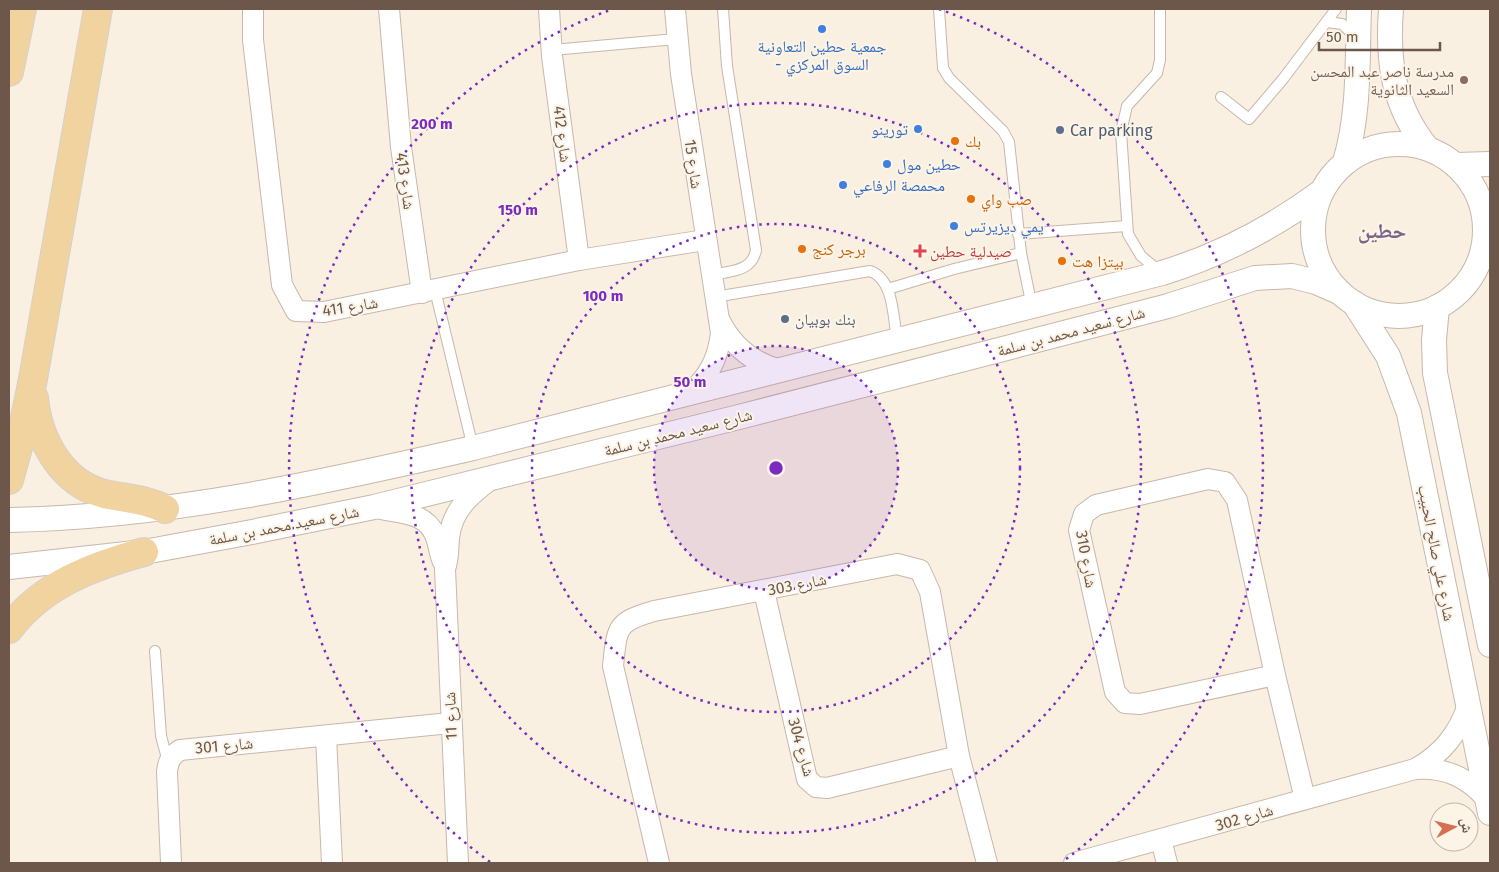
<svg xmlns="http://www.w3.org/2000/svg" width="1499" height="872" font-family="'Fira Sans','Noto Naskh Arabic',sans-serif">
<style>
.lines{fill:none;stroke-linecap:round;stroke-linejoin:round}
.service-casing{stroke:#c8b7aa;stroke-width:12}
.minor-casing{stroke:#c8b7aa;stroke-width:22}
.tertiary-casing{stroke:#c8b7aa;stroke-width:26}
.primary-casing{stroke:#d6d0cd;stroke-width:30}
.service{stroke:#fff;stroke-width:10}
.minor{stroke:#fff;stroke-width:20}
.tertiary{stroke:#fff;stroke-width:24}
.primary{stroke:#f1d3a0;stroke-width:28}
.ring{fill:none;stroke:#7b2cbf;stroke-width:2.5;stroke-dasharray:2.5 5}
.shop-dot{fill:#3f7fe0;stroke:#fcf4e7;stroke-width:2}
.education-dot{fill:#8d6e63;stroke:#fcf4e7;stroke-width:2}
.service-dot{fill:#5c6f8a;stroke:#fcf4e7;stroke-width:2}
.food-dot{fill:#e8710a;stroke:#fcf4e7;stroke-width:2}
.health-dot{fill:#e0444e;stroke:#fcf4e7;stroke-width:2}
.labels{text-anchor:middle;stroke-width:4;stroke-linejoin:round;paint-order:stroke}
.shop-label{font-size:16px;fill:#366cbe;stroke:#fcf4e7;text-anchor:start}
.education-label{font-size:16px;fill:#785e54;stroke:#fcf4e7;text-anchor:end}
.service-label{font-size:16px;fill:#4e5e75;stroke:#fcf4e7;text-anchor:start}
.street-label{font-size:16px;fill:#6d574b;stroke:#fcf4e7}
.food-label{font-size:16px;fill:#c56008;stroke:#fcf4e7;text-anchor:start}
.health-label{font-size:16px;fill:#be3a42;stroke:#fcf4e7;text-anchor:start}
.district-label{font-size:21px;font-weight:bold;fill:#7c638a;stroke:#fcf4e7}
.centre{fill:#7b2cbf;stroke:#fcf4e7;stroke-width:2.5}
.ring-label{font-size:15px;text-anchor:middle;font-weight:bold;fill:#7b2cbf;stroke:#fcf4e7;stroke-width:4;stroke-linejoin:round;paint-order:stroke}
</style>
<rect width="100%" height="100%" fill="#f9f0e1"/>
<g class="lines">
<g class="service-casing">
<g id="service">
<path d="M 939,9 L 943,68 L 949,78 L 1003,131 L 1009,142 L 1021,253 L 1032,307"/>
<path d="M 1327,22 L 1342,24 L 1356,37"/>
<path d="M 552,50 L 676,39"/>
<path d="M 1221,97 L 1249,119 L 1283,79 L 1336,9"/>
<path d="M 1018,234 L 1127,226"/>
<path d="M 1159,271 L 1141,256 L 1128,234 L 1121,132 L 1127,106 L 1157,73 L 1160,60 L 1160,9"/>
<path d="M 711,275 C 730,271 752,272 756,250 L 727,66 L 723,9"/>
<path d="M 888,289 L 954,269 L 1021,253"/>
<path d="M 435,290 L 473,448"/>
<path d="M 715,297 L 870,271 C 894,279 893,318 897,339"/>
<path d="M 155,651 L 161,736 L 168,762"/>
</g>
</g>
<g class="minor-casing">
<g id="minor">
<path d="M 253,9 L 253,40 L 282,285 L 296,311 L 324,312 L 579,260 L 705,240"/>
<path d="M 389,9 L 401,147 L 422,293"/>
<path d="M 549,9 L 552,56 L 579,260"/>
<path d="M 675,9 L 681,74 L 721,333 C 718,359 709,376 690,393"/>
<path d="M 720,321 C 733,347 753,363 781,370"/>
<path d="M 374,507 C 395,514 425,510 435,535 C 439,544 439,553 443,562"/>
<path d="M 764,591 L 807,779 L 816,787 L 827,788 L 959,756"/>
<path d="M 1275,675 L 1140,704 L 1125,703 L 1115,692 L 1079,530 L 1084,514 L 1096,505 L 1208,479 L 1225,482 L 1237,500 L 1275,675 L 1305,799"/>
<path d="M 326,736 L 332,863"/>
<path d="M 1415,769 C 1442,754 1458,734 1468,705"/>
<path d="M 1161,840 L 1167,863"/>
<path d="M 171,863 L 167,772 C 168,761 171,756 180,750 L 450,723"/>
<path d="M 458,863 L 445,569 C 449,558 448,549 449,538 C 452,510 470,495 490,480"/>
<path d="M 659,863 L 613,666 C 617,627 616,622 654,611 L 897,564 L 920,570 L 930,592 L 959,756 L 987,863"/>
<path d="M 1074,863 L 1415,769 C 1445,767 1468,777 1487,800"/>
</g>
</g>
<g class="tertiary-casing">
<g id="tertiary">
<path d="M 1391,9 C 1387,61 1393,106 1427,148"/>
<circle cx="1399" cy="230" r="86"/>
<path d="M 1345,162 C 1360,112 1357,60 1359,9"/>
<path d="M 1456,165 L 1490,164"/>
<path d="M 1354,303 L 1388,356 L 1409,413 L 1490,813"/>
<path d="M 1437,307 L 1434,340 L 1435,373 L 1490,645"/>
<path d="M 9,520 C 167,517 320,483 473,448 L 1162,273 C 1221,255 1272,228 1321,192"/>
<path d="M 9,567 L 144,552 L 252,532 L 374,507 L 735,418 L 1018,345 L 1168,306 L 1255,278 L 1292,276 L 1316,282 L 1339,292"/>
</g>
</g>
<g class="primary-casing">
<g id="primary">
<path d="M 9,72 L 22,9"/>
<path d="M 34,398 C 38,440 62,484 105,494 C 127,499 145,499 165,509"/>
<path d="M 9,480 L 21,437 L 33,379 L 98,9"/>
<path d="M 9,629 C 42,585 92,566 144,552"/>
</g>
</g>
<use href="#service" class="service"/>
<use href="#minor" class="minor"/>
<use href="#tertiary" class="tertiary"/>
<use href="#primary" class="primary"/>
</g>
<circle cx="776" cy="468" r="122" fill="#7b2cbf" fill-opacity=".12"/>
<g class="ring">
<circle cx="776" cy="468" r="122"/>
<circle cx="776" cy="468" r="244"/>
<circle cx="776" cy="468" r="365"/>
<path d="M490 862A487 487 0 0 1 613 9M939 9A487 487 0 0 1 1062 862"/>
</g>
<g class="shop-dot">
<circle cx="822" cy="29" r="5"/>
<circle cx="918" cy="129" r="5"/>
<circle cx="887" cy="164" r="5"/>
<circle cx="843" cy="185" r="5"/>
<circle cx="954" cy="226" r="5"/>
</g>
<circle class="education-dot" cx="1464" cy="80" r="5"/>
<g class="service-dot">
<circle cx="1060" cy="130" r="5"/>
<circle cx="785" cy="319" r="5"/>
</g>
<g class="food-dot">
<circle cx="955" cy="141" r="5"/>
<circle cx="971" cy="199" r="5"/>
<circle cx="802" cy="249" r="5"/>
<circle cx="1062" cy="261" r="5"/>
</g>
<path class="health-dot" d="M917.5 243.5h5v5h5v5h-5v5h-5v-5h-5v-5h5z"/>
<g class="labels">
<g class="shop-label">
<text x="822" y="52" text-anchor="middle">جمعية حطين التعاونية<tspan x="822" dy="18">- السوق المركزي</tspan></text>
<text x="908" y="135" text-anchor="end">تورينو</text>
<text x="897" y="170">حطين مول</text>
<text x="853" y="191">محمصة الرفاعي</text>
<text x="964" y="232">يمي ديزيرتس</text>
</g>
<g class="education-label">
<text x="1454" y="77">مدرسة ناصر عبد المحسن<tspan x="1454" dy="18">السعيد الثانوية</tspan></text>
</g>
<g class="service-label">
<text x="1070" y="136">Car parking</text>
<text x="795" y="325">بنك بوبيان</text>
</g>
<g class="street-label">
<text transform="translate(563 134) rotate(83)" y="6">شارع 412</text>
<text transform="translate(694 164) rotate(82)" y="6">شارع 15</text>
<text transform="translate(406 181) rotate(82)" y="6">شارع 413</text>
<text transform="translate(350 306) rotate(-9)" y="6">شارع 411</text>
<text transform="translate(1071 331) rotate(-15)" y="6">شارع سعيد محمد بن سلمة</text>
<text transform="translate(678 432) rotate(-14)" y="6">شارع سعيد محمد بن سلمة</text>
<text transform="translate(284 525) rotate(-11)" y="6">شارع سعيد محمد بن سلمة</text>
<text transform="translate(1437 553) rotate(79)" y="6">شارع علي صالح الحبيب</text>
<text transform="translate(1087 559) rotate(80)" y="6">شارع 310</text>
<text transform="translate(797 584) rotate(-11)" y="6">شارع 303</text>
<text transform="translate(450 716) rotate(-92)" y="6">شارع 11</text>
<text transform="translate(224 745) rotate(-5)" y="6">شارع 301</text>
<text transform="translate(802 747) rotate(74)" y="6">شارع 304</text>
<text transform="translate(1244 817) rotate(-16)" y="6">شارع 302</text>
</g>
<g class="food-label">
<text x="965" y="147">بك</text>
<text x="981" y="205">صب واي</text>
<text x="812" y="255">برجر كنج</text>
<text x="1072" y="267">بيتزا هت</text>
</g>
<g class="health-label">
<text x="930" y="257">صيدلية حطين</text>
</g>
<g class="district-label">
<text x="1382" y="238">حطين</text>
</g>
</g>
<circle cx="776" cy="468" r="8" class="centre"/>
<g class="ring-label">
<text x="432" y="129">200 m</text>
<text x="518" y="215">150 m</text>
<text x="603" y="301">100 m</text>
<text x="690" y="387">50 m</text>
</g>
<rect width="1499" height="872" fill="none" stroke="#6d574b" stroke-width="20"/>
<g transform="translate(1454 827) rotate(83)"><circle r="24" fill="#fcf4e7" stroke="#c3b5a9"/>
<path d="M0-4L9 19L0 12L-9 19Z" fill="#d67053"/>
<text y="-8" font-size="14" font-weight="bold" text-anchor="middle" fill="#6d574b">ش</text>
</g>
<path d="M1319 42v8h121v-8" fill="none" stroke="#6d574b" stroke-width="2.5"/>
<text x="1326" y="42" font-size="15" fill="#6d574b" stroke="#fcf4e7" stroke-width="4" paint-order="stroke">50 m</text>
</svg>
